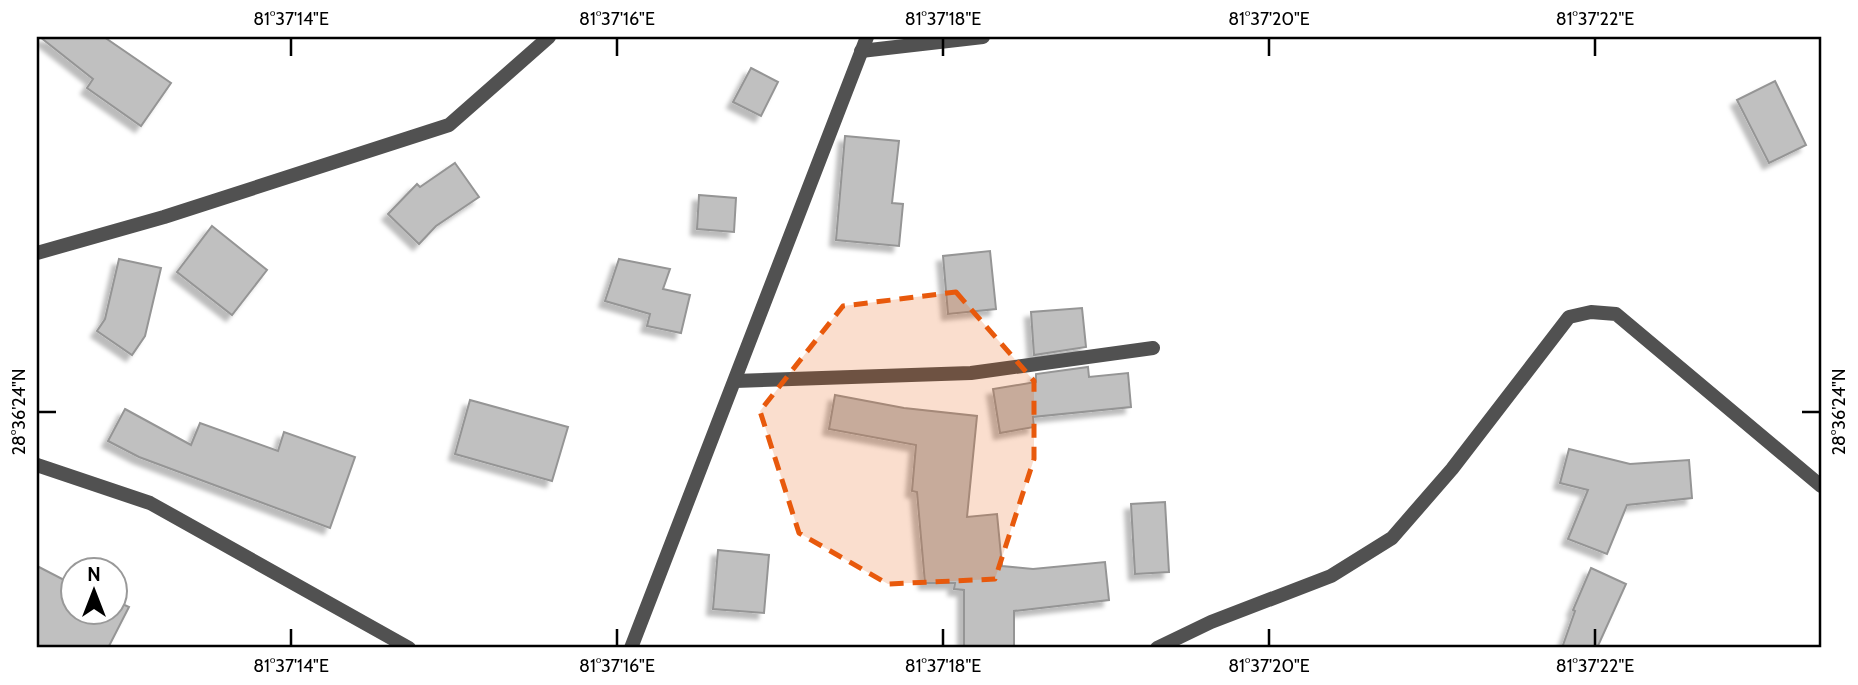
<svg xmlns="http://www.w3.org/2000/svg" width="1858" height="685" font-family="Cabin,sans-serif">
<style>
.building{fill:#c0c0c0;stroke:#959595;stroke-width:2;filter:url(#shadow)}
.lines{fill:none;stroke-linecap:round;stroke-linejoin:round}
.street{stroke:#515151;stroke-width:14}
.marked{fill:#e8590c;fill-opacity:0.2;stroke:#e8590c;stroke-width:5;stroke-dasharray:14 9;stroke-linejoin:round}
.ticks{fill:none;stroke:#000;stroke-width:2.5}
.neatline{fill:none;stroke:#000;stroke-width:2.5}
.ticks-label{font-size:18px;text-anchor:middle;fill:#000}
</style>
<defs>
<filter id="shadow"><feDropShadow dx="-6" dy="6" stdDeviation="2" flood-color="#0004"/></filter>
</defs>
<rect width="100%" height="100%" fill="#fff"/>
<g class="building">
<path d="M 40,37 L 104,37 L 171,83 L 141,126 L 87,88 L 93,79 Z"/>
<path d="M 751,68 L 778,82 L 761,116 L 733,102 Z"/>
<path d="M 1775,81 L 1806,145 L 1769,163 L 1737,100 Z"/>
<path d="M 845,136 L 899,141 L 892,203 L 903,204 L 899,246 L 836,240 Z"/>
<path d="M 455,163 L 479,197 L 436,226 L 419,244 L 388,214 L 417,184 L 420,187 Z"/>
<path d="M 699,195 L 736,198 L 734,232 L 697,229 Z"/>
<path d="M 212,226 L 267,270 L 232,315 L 177,272 Z"/>
<path d="M 990,251 L 996,309 L 948,314 L 943,256 Z"/>
<path d="M 119,259 L 161,268 L 145,336 L 132,355 L 97,331 L 105,319 Z"/>
<path d="M 619,259 L 670,269 L 663,289 L 690,295 L 681,333 L 647,326 L 650,314 L 605,301 Z"/>
<path d="M 1082,308 L 1086,347 L 1034,355 L 1031,312 Z"/>
<path d="M 1088,367 L 1089,377 L 1128,373 L 1131,407 L 1033,417 L 1034,427 L 1000,433 L 993,389 L 1036,382 L 1036,374 Z"/>
<path d="M 835,395 L 904,408 L 977,416 L 967,517 L 997,514 L 1002,566 L 1033,569 L 1105,562 L 1109,600 L 1014,611 L 1014,648 L 964,648 L 964,590 L 954,589 L 955,583 L 925,583 L 917,492 L 912,491 L 916,445 L 829,429 Z"/>
<path d="M 470,400 L 568,427 L 552,481 L 455,454 Z"/>
<path d="M 125,409 L 191,445 L 200,423 L 278,451 L 284,432 L 355,457 L 330,528 L 139,457 L 108,441 Z"/>
<path d="M 1569,449 L 1630,464 L 1689,460 L 1692,498 L 1627,505 L 1607,554 L 1568,539 L 1588,490 L 1560,483 Z"/>
<path d="M 1165,502 L 1169,572 L 1135,574 L 1131,504 Z"/>
<path d="M 718,550 L 769,555 L 764,613 L 713,609 Z"/>
<path d="M 37,566 L 64,580 L 67,576 L 74,579 L 74,612 L 116,612 L 116,601 L 129,607 L 108,648 L 37,648 Z"/>
<path d="M 1591,568 L 1626,584 L 1597,648 L 1562,648 L 1575,611 L 1573,610 Z"/>
</g>
<g class="lines">
<g class="street">
<path d="M 861,51 L 983,37"/>
<path d="M 37,253 L 164,217 L 449,125 L 549,37"/>
<path d="M 735,381 L 971,373 L 1153,348"/>
<path d="M 37,465 L 150,503 L 409,648"/>
<path d="M 631,648 L 867,37"/>
<path d="M 1157,648 L 1211,622 L 1331,576 L 1392,538 L 1452,469 L 1569,317 L 1591,312 L 1616,314 L 1821,486"/>
</g>
</g>
<path class="marked" d="M 956,292 L 1034,381 L 1034,459 L 995,579 L 888,584 L 799,533 L 760,411 L 843,306 Z"/>
<path class="ticks" d="M 291,38 L 291,56M 617,38 L 617,56M 943,38 L 943,56M 1269,38 L 1269,56M 1595,38 L 1595,56M 38,412 L 56,412M 1802,412 L 1820,412M 291,629 L 291,646M 617,629 L 617,646M 943,629 L 943,646M 1269,629 L 1269,646M 1595,629 L 1595,646"/>
<rect width="1858" height="685" fill="none" stroke="#ffffff" stroke-width="77"/>
<g transform="translate(94 591)"><circle r="33" fill="#ffffff" stroke="#999999" stroke-width="2"/>
<path d="M0-5L12 26L0 18L-12 26Z" fill="#000000"/>
<text y="-10" font-size="19" font-weight="bold" text-anchor="middle" fill="#000000">N</text>
</g>
<rect x="38" y="38" width="1782" height="608" class="neatline"/>
<g class="ticks-label">
<text x="291" y="25">81°37'14"E</text>
<text x="617" y="25">81°37'16"E</text>
<text x="943" y="25">81°37'18"E</text>
<text x="1269" y="25">81°37'20"E</text>
<text x="1595" y="25">81°37'22"E</text>
<text transform="translate(19 412) rotate(-90)" y="6">28°36'24"N</text>
<text transform="translate(1839 412) rotate(-90)" y="6">28°36'24"N</text>
<text x="291" y="672">81°37'14"E</text>
<text x="617" y="672">81°37'16"E</text>
<text x="943" y="672">81°37'18"E</text>
<text x="1269" y="672">81°37'20"E</text>
<text x="1595" y="672">81°37'22"E</text>
</g>
</svg>
